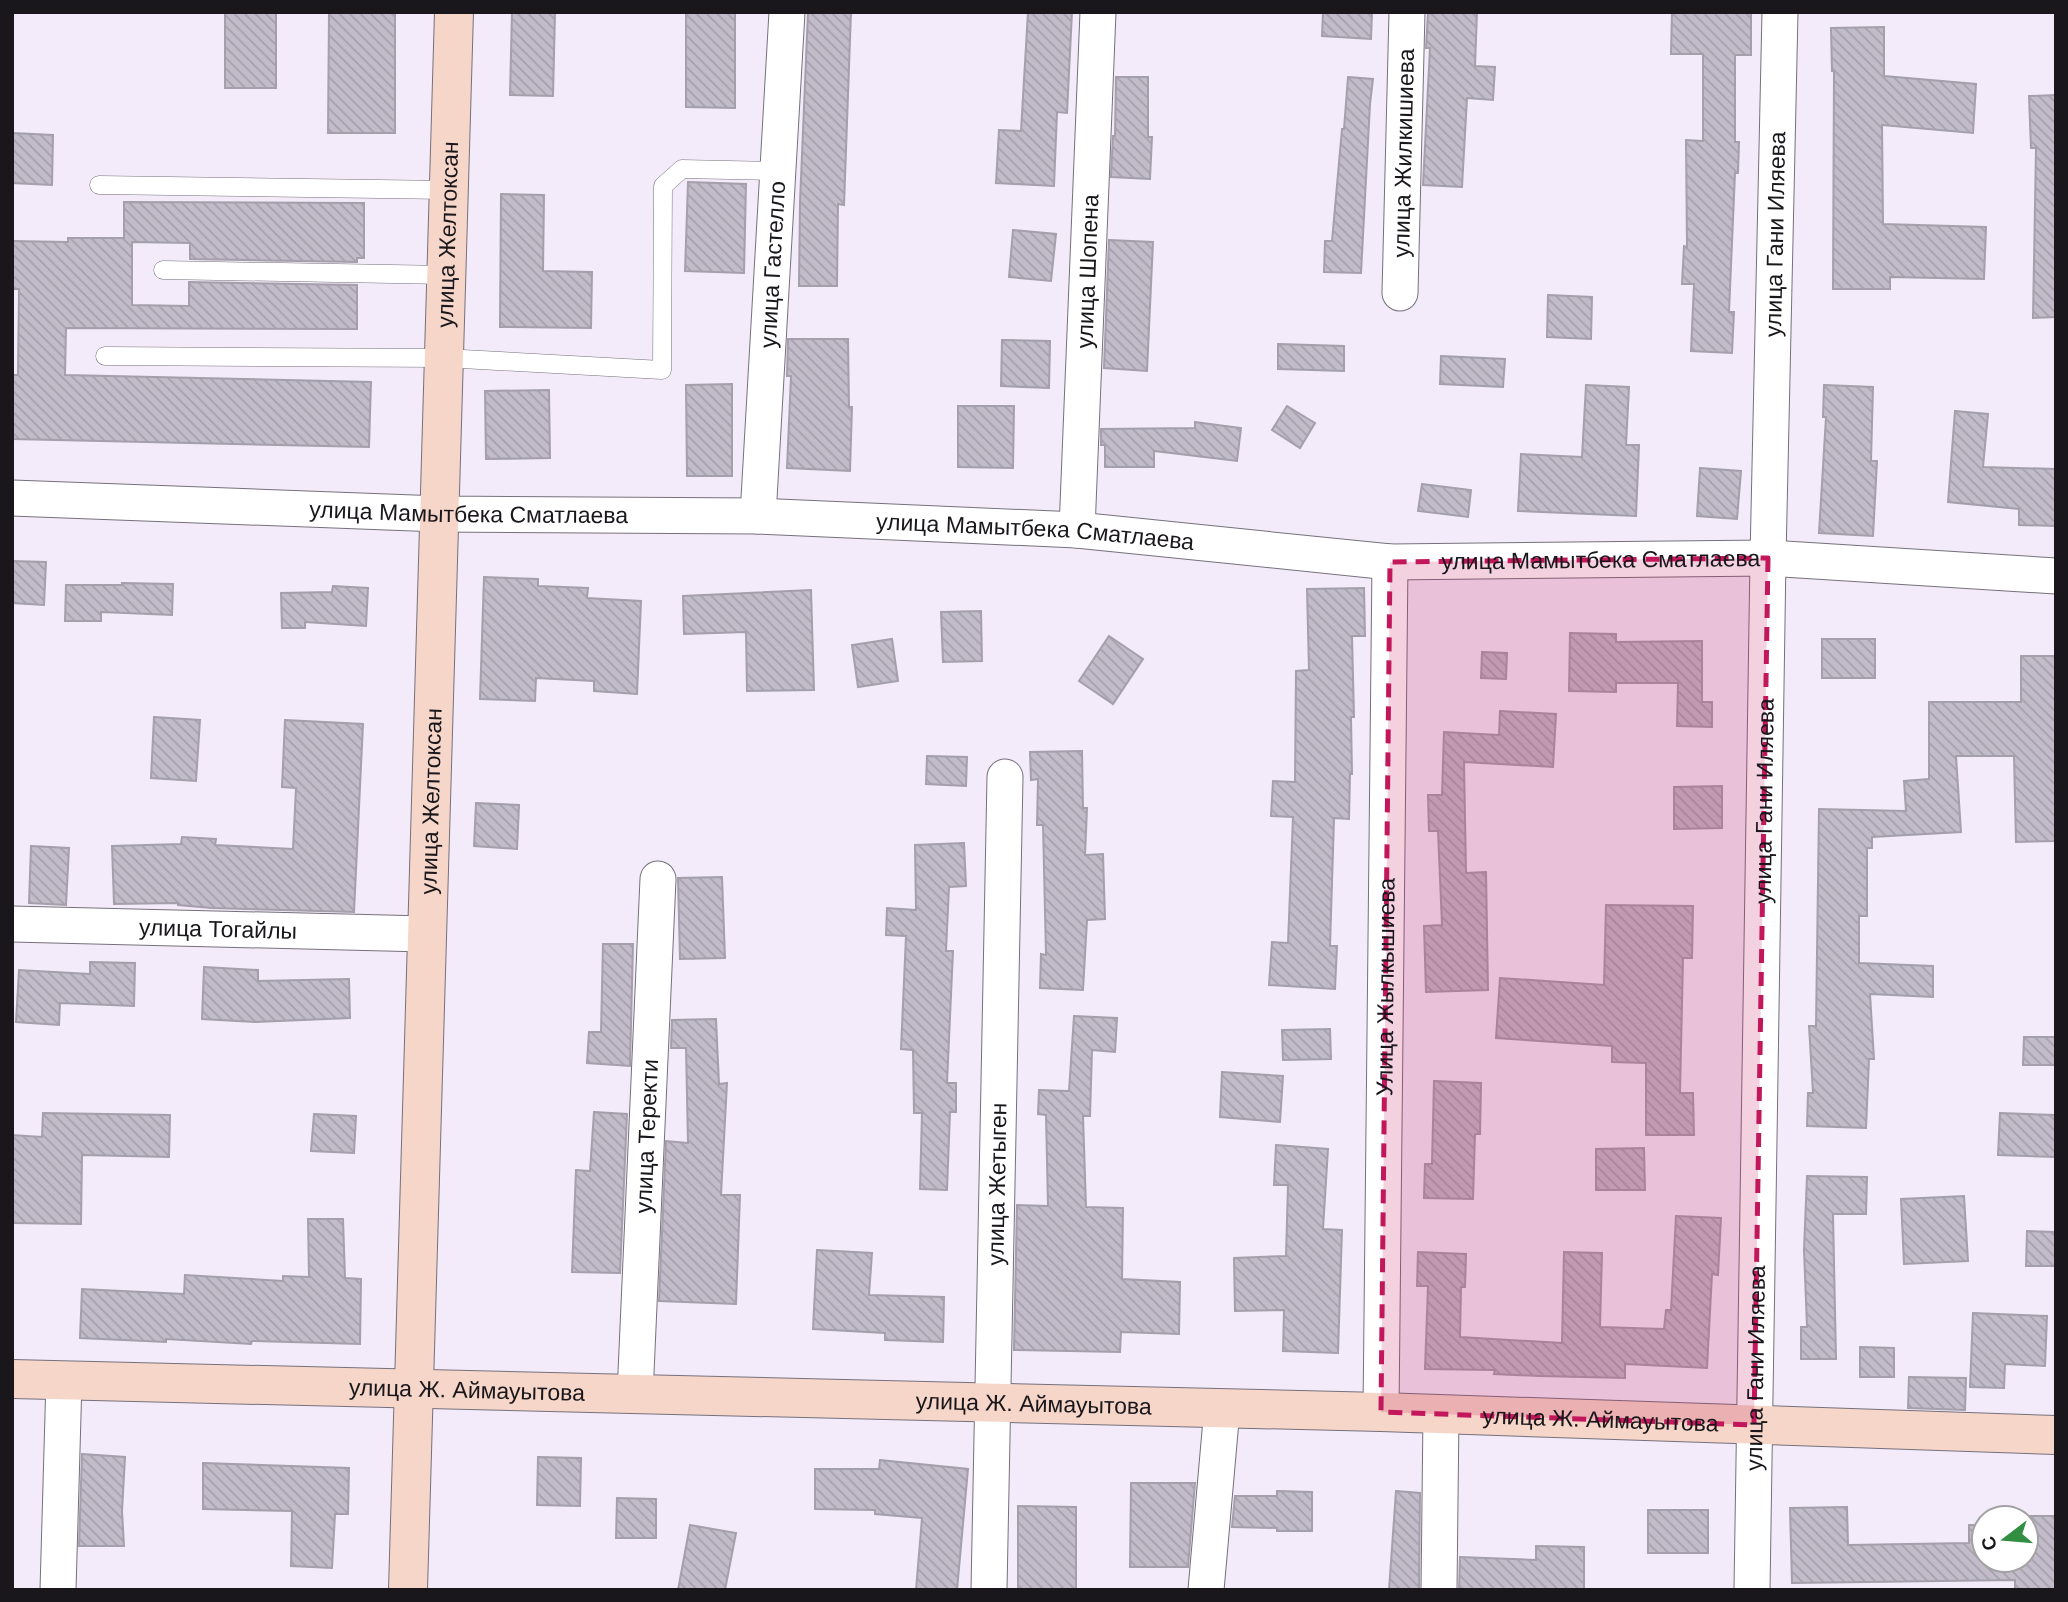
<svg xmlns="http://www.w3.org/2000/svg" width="2068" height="1602" font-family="Arial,sans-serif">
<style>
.building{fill:url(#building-back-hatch);stroke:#a59eab;stroke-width:2}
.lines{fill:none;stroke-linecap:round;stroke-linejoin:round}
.lane-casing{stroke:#76707c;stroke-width:19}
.street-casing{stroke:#76707c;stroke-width:37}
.secondary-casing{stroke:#76707c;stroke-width:40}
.lane{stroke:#fff;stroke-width:18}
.street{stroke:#fff;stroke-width:35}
.secondary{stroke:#f5d6c9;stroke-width:38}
.marked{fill:#c2185b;fill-opacity:0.2;stroke:#c2185b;stroke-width:5;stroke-dasharray:14 9;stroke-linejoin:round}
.labels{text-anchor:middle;stroke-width:5;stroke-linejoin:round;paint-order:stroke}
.street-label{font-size:23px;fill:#1a171c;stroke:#fff}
</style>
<defs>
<pattern id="building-back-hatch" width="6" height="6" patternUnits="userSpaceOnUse" patternTransform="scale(1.75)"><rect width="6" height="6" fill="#c2bbc9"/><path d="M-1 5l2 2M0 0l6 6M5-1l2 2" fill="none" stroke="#a6a0ac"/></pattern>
</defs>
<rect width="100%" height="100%" fill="#f3ebf9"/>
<g class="building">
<rect x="225" y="12" width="51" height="76"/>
<path d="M 329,12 L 395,12 L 395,133 L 328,133 Z"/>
<path d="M 512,12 L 555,12 L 553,96 L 510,95 Z"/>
<path d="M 686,12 L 735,12 L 735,108 L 686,107 Z"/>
<path d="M 808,12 L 851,12 L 844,205 L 838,204 L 837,286 L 799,286 L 800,202 Z"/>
<path d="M 1028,12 L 1072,12 L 1067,113 L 1057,112 L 1054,186 L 996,183 L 999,130 L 1021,131 Z"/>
<path d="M 1323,12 L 1372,12 L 1371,39 L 1322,36 Z"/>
<path d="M 1428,12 L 1477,12 L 1475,66 L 1495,67 L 1493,100 L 1467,98 L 1462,187 L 1423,185 L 1430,48 L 1426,48 Z"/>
<path d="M 1672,12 L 1751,12 L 1751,55 L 1735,55 L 1735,142 L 1739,142 L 1738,173 L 1735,173 L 1729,312 L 1734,312 L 1732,353 L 1691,351 L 1694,284 L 1682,284 L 1684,246 L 1687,247 L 1686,140 L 1703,141 L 1703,54 L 1671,54 Z"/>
<path d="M 1884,27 L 1884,76 L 1976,84 L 1973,133 L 1882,125 L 1883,224 L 1986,227 L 1984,279 L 1890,277 L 1890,289 L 1833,289 L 1834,71 L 1832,71 L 1831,28 Z"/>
<path d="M 1116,77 L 1148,77 L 1148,137 L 1152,137 L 1150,179 L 1111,177 L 1113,136 L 1115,136 Z"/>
<path d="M 1348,77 L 1373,79 L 1370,104 L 1361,273 L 1324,272 L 1325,241 L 1332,241 L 1342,129 L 1344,129 Z"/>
<path d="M 2056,95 L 2056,317 L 2033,318 L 2036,148 L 2031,148 L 2029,96 Z"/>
<path d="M 12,133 L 53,135 L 52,185 L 12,183 Z"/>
<path d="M 688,182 L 746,184 L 744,273 L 685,271 Z"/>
<path d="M 501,194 L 544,195 L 543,271 L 592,272 L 591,328 L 500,327 Z"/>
<path d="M 124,202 L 364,203 L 364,258 L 357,258 L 357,262 L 190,259 L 190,243 L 132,242 L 132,305 L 189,306 L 189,282 L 357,285 L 357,329 L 66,328 L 65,375 L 371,382 L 369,447 L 12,439 L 12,375 L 18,375 L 19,289 L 12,289 L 12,241 L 68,242 L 68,238 L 124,238 Z"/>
<path d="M 1013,230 L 1056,234 L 1051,281 L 1009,277 Z"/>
<path d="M 1109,240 L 1153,242 L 1147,371 L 1104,368 Z"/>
<path d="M 1548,295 L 1592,297 L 1591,339 L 1547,337 Z"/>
<path d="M 788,339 L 848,339 L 849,407 L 852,407 L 850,471 L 787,468 L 791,376 L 787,376 Z"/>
<path d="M 1002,340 L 1050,341 L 1049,388 L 1001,386 Z"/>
<path d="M 1278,344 L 1344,346 L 1344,371 L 1278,369 Z"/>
<path d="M 1441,356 L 1505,359 L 1503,387 L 1440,384 Z"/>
<path d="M 732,384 L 732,476 L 687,476 L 686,385 Z"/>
<path d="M 1586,385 L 1629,387 L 1626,445 L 1639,445 L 1636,516 L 1518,511 L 1521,454 L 1582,457 Z"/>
<path d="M 1824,385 L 1873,387 L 1871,461 L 1877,461 L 1873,536 L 1819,533 L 1826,417 L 1823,417 Z"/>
<path d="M 549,390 L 550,458 L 486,459 L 485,391 Z"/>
<path d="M 958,406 L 1014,406 L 1013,468 L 958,467 Z"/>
<path d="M 1287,406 L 1315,423 L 1300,448 L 1272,430 Z"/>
<path d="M 1955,411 L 1988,414 L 1983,467 L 2056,469 L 2056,526 L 2019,525 L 2019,509 L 1948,502 Z"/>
<path d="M 1195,422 L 1241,428 L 1237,461 L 1154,451 L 1154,467 L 1105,467 L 1105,445 L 1101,445 L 1101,429 L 1195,428 Z"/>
<path d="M 1700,468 L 1741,471 L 1737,519 L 1697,516 Z"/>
<path d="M 1422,484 L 1471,490 L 1468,517 L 1418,511 Z"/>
<path d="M 12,561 L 46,562 L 44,605 L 12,603 Z"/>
<path d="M 484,577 L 538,579 L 538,586 L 588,588 L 587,598 L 641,601 L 637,694 L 594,691 L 594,681 L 536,678 L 535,701 L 480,699 Z"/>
<path d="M 122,583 L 173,584 L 172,615 L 101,612 L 101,621 L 65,621 L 66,585 L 122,585 Z"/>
<path d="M 333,586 L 368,588 L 366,626 L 305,622 L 305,628 L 282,628 L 281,593 L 332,592 Z"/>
<path d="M 1364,588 L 1365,636 L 1352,636 L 1354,717 L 1351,717 L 1352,774 L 1350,774 L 1349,819 L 1334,818 L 1330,946 L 1337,946 L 1335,989 L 1269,985 L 1272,942 L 1288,943 L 1293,817 L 1271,816 L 1273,781 L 1295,782 L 1296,671 L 1309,670 L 1307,589 Z"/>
<path d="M 811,590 L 814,690 L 747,691 L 746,632 L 684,634 L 683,596 Z"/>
<path d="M 981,611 L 982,661 L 943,662 L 941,612 Z"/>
<path d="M 1570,633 L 1616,634 L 1616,642 L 1702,641 L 1702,702 L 1712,702 L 1712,727 L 1677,726 L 1678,683 L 1616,683 L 1616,692 L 1569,691 Z"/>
<path d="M 1109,636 L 1143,659 L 1113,704 L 1079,681 Z"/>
<path d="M 892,639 L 898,681 L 858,687 L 852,645 Z"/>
<rect x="1822" y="639" width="53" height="39"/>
<path d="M 1482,652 L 1507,653 L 1506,679 L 1481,678 Z"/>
<path d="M 2021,656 L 2056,656 L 2056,841 L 2016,842 L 2014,756 L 1956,756 L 1961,832 L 1872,837 L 1872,848 L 1867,848 L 1867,916 L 1859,916 L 1859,963 L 1933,966 L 1933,997 L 1870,994 L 1874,1059 L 1869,1059 L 1866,1128 L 1807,1126 L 1808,1093 L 1813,1093 L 1809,1026 L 1816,1026 L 1819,809 L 1906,811 L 1904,781 L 1929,779 L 1929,702 L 2021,702 Z"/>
<path d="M 1500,711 L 1556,714 L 1553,767 L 1464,762 L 1466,873 L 1486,872 L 1488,990 L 1426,992 L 1424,926 L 1442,925 L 1438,831 L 1429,831 L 1428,795 L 1442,795 L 1444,732 L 1499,735 Z"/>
<path d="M 154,717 L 200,720 L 196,781 L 151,778 Z"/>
<path d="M 285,720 L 363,724 L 354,912 L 212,908 L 178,905 L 178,903 L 114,904 L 112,846 L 181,844 L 182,837 L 216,839 L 215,845 L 293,849 L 296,788 L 282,787 Z"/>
<path d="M 1082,751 L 1083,808 L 1087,808 L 1085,855 L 1103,854 L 1105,919 L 1087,920 L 1083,990 L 1040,988 L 1041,954 L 1046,955 L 1043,825 L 1037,825 L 1038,779 L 1031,780 L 1030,752 Z"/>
<path d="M 927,756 L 967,757 L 966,786 L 926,784 Z"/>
<path d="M 1722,786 L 1722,828 L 1674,829 L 1674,787 Z"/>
<path d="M 476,803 L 519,805 L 517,849 L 474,846 Z"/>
<path d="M 964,843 L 966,886 L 949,887 L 946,951 L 953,951 L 947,1083 L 956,1083 L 956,1112 L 950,1112 L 947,1190 L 920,1189 L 922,1113 L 914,1113 L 913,1050 L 901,1049 L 906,936 L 886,935 L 887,908 L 916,910 L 915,845 Z"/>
<path d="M 31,846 L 69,848 L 66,905 L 29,903 Z"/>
<path d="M 722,877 L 725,958 L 680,959 L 678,878 Z"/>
<path d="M 1606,905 L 1693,906 L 1692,958 L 1683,958 L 1680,1093 L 1693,1093 L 1694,1135 L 1646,1135 L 1646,1063 L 1612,1062 L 1612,1046 L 1496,1038 L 1500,978 L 1604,985 Z"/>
<path d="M 603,944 L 633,944 L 630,1066 L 587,1063 L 589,1032 L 601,1032 Z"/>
<path d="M 90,962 L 135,963 L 134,1006 L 60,1003 L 59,1025 L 16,1022 L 19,970 L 90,974 Z"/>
<path d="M 204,967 L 258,970 L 258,981 L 349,979 L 350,1018 L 255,1022 L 202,1019 Z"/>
<path d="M 1074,1016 L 1117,1018 L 1115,1052 L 1092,1050 L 1090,1116 L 1083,1116 L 1086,1207 L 1123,1208 L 1122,1279 L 1180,1282 L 1179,1334 L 1121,1332 L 1120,1352 L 1014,1350 L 1017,1205 L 1048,1206 L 1046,1115 L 1038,1114 L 1039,1090 L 1069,1091 Z"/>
<path d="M 716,1019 L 719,1084 L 727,1083 L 721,1195 L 740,1195 L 736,1304 L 659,1301 L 666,1141 L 688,1143 L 686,1048 L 671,1048 L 672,1020 Z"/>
<path d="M 1330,1029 L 1331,1059 L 1283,1060 L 1282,1030 Z"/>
<path d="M 2024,1037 L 2056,1037 L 2056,1065 L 2023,1065 Z"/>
<path d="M 1222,1072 L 1283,1076 L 1280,1122 L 1220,1117 Z"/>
<path d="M 1434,1081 L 1481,1083 L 1480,1134 L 1475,1134 L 1473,1199 L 1424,1198 L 1425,1164 L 1432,1164 Z"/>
<path d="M 594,1112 L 627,1114 L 620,1273 L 572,1272 L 576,1170 L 590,1171 Z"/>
<path d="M 43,1113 L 170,1115 L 169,1157 L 82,1155 L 81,1224 L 12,1223 L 12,1135 L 42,1137 Z"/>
<path d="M 2000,1113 L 2056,1115 L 2056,1157 L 1998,1155 Z"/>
<path d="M 314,1114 L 356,1116 L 354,1153 L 311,1151 Z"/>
<path d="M 1276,1145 L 1328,1149 L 1323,1229 L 1342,1230 L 1338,1353 L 1283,1351 L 1284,1310 L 1235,1311 L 1234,1258 L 1286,1256 L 1288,1185 L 1274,1185 Z"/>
<path d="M 1644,1148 L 1645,1190 L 1596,1190 L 1596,1149 Z"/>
<path d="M 1807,1176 L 1867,1177 L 1866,1214 L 1833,1214 L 1836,1359 L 1801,1359 L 1801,1327 L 1807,1327 L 1804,1250 Z"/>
<path d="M 1964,1196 L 1968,1261 L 1904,1264 L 1901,1199 Z"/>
<path d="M 1676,1216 L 1721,1218 L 1718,1275 L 1712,1274 L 1707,1368 L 1625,1364 L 1625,1378 L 1539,1376 L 1494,1374 L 1495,1370 L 1425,1369 L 1428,1286 L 1417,1286 L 1418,1252 L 1466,1254 L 1465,1287 L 1461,1287 L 1460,1337 L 1562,1343 L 1564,1252 L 1602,1253 L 1600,1327 L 1664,1329 L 1666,1310 L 1671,1310 Z"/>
<path d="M 308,1219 L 343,1219 L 345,1278 L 361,1279 L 360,1344 L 252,1341 L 251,1344 L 166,1339 L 166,1342 L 80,1338 L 82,1289 L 184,1294 L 185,1275 L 283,1281 L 283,1276 L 309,1277 Z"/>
<path d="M 2027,1231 L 2056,1232 L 2056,1266 L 2026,1266 Z"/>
<path d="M 817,1250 L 872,1253 L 869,1295 L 944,1297 L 943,1342 L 885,1340 L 885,1333 L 813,1329 Z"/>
<path d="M 1973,1313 L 2047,1316 L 2045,1366 L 2005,1364 L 2004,1388 L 1970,1387 Z"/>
<path d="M 1860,1347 L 1894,1348 L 1894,1377 L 1860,1377 Z"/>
<path d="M 1909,1377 L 1966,1378 L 1965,1410 L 1908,1408 Z"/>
<path d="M 82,1454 L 125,1457 L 122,1511 L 124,1546 L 79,1546 Z"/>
<path d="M 538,1457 L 581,1458 L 580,1506 L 537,1505 Z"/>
<path d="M 880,1460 L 968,1469 L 957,1590 L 916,1590 L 922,1518 L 875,1514 L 875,1510 L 815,1509 L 815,1469 L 879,1469 Z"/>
<path d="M 203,1463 L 349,1468 L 348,1514 L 335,1514 L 332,1568 L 291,1566 L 292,1511 L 203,1509 Z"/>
<path d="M 1131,1483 L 1195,1483 L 1188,1567 L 1130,1567 Z"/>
<path d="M 1277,1491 L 1312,1492 L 1312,1531 L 1277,1531 L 1277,1528 L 1232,1527 L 1235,1496 L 1277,1496 Z"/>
<path d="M 1396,1491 L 1420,1493 L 1419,1590 L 1389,1590 Z"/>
<path d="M 617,1498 L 656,1499 L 656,1538 L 616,1538 Z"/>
<path d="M 1018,1506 L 1076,1507 L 1076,1590 L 1018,1590 Z"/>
<path d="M 1847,1507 L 1848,1545 L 1969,1543 L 1969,1525 L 1984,1525 L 1984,1560 L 2026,1560 L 2026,1518 L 2015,1518 L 2015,1516 L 2056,1516 L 2056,1590 L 2015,1590 L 2015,1580 L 1792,1583 L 1790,1508 Z"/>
<rect x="1648" y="1510" width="60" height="43"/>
<path d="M 690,1525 L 736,1533 L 725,1590 L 678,1590 Z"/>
<path d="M 1536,1546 L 1584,1547 L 1584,1590 L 1459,1590 L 1460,1557 L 1536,1560 Z"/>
</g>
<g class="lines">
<g class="lane-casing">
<g id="lane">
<path d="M 99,185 L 449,190"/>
<path d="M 163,270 L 447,275"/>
<path d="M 105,356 L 444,358 L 662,370 L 663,186 L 682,169 L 778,171"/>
</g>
</g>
<g class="street-casing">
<g id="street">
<path id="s1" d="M 1400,293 L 1407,12"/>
<path id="s2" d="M 12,498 L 440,514 L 758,516 L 1077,530 L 1390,562 L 1768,558 L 2056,576"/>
<path id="s3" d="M 758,516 L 787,12"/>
<path id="s4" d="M 1077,530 L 1098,12"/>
<path id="s5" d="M 12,924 L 426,934"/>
<path id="s6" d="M 635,1395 L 658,879"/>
<path id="s7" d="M 1381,1412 L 1390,562"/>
<path d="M 58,1590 L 64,1380"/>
<path id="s8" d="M 989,1590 L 1005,777"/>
<path d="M 1206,1590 L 1222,1409"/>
<path d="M 1439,1590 L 1441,1414"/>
<path id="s9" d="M 1752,1590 L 1768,558 L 1780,12"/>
</g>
</g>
<g class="secondary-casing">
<g id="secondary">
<path id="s10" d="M 12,1379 L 1381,1412 L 2056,1435"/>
<path id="s11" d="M 408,1590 L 454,12"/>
</g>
</g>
<use href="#lane" class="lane"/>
<use href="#street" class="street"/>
<use href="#secondary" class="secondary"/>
</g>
<path class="marked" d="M 1768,558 L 1754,1425 L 1381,1412 L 1390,562 Z"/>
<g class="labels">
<g class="street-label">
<text dy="8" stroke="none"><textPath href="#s1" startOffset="140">улица Жилкишиева</textPath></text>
<text dy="8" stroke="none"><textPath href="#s11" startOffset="1356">улица Желтоксан</textPath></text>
<text dy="8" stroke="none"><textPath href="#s9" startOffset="1356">улица Гани Иляева</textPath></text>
<text dy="8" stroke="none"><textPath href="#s3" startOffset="252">улица Гастелло</textPath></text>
<text dy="8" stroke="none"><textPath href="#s4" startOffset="259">улица Шопена</textPath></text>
<text dy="8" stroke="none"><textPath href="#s2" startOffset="457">улица Мамытбека Сматлаева</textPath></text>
<text dy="8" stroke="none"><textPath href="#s2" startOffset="1024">улица Мамытбека Сматлаева</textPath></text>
<text dy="8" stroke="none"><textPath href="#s2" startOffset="1591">улица Мамытбека Сматлаева</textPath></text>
<text dy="8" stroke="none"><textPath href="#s11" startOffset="789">улица Желтоксан</textPath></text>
<text dy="8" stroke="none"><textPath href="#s9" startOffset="789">улица Гани Иляева</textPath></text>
<text dy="8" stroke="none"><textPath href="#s5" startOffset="206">улица Тогайлы</textPath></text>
<text dy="8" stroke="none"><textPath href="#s7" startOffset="425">Улица Жылкышиева</textPath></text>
<text dy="8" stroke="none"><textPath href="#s6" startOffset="259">улица Теректи</textPath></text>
<text dy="8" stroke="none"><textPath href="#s8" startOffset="406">улица Жетыген</textPath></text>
<text dy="8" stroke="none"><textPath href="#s9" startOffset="222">улица Гани Иляева</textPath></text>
<text dy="8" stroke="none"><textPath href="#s10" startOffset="455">улица Ж. Аймауытова</textPath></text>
<text dy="8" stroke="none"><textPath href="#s10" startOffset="1022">улица Ж. Аймауытова</textPath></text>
<text dy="8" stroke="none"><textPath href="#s10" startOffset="1589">улица Ж. Аймауытова</textPath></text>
</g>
</g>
<rect width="2068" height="1602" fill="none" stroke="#1a171c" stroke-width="28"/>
<g transform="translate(2005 1539) rotate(254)"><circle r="33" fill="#ffffff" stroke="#a3a2a4" stroke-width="2"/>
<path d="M0-5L12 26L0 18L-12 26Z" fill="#328e40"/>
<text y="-10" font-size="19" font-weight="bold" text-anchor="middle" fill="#1a171c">С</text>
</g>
</svg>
